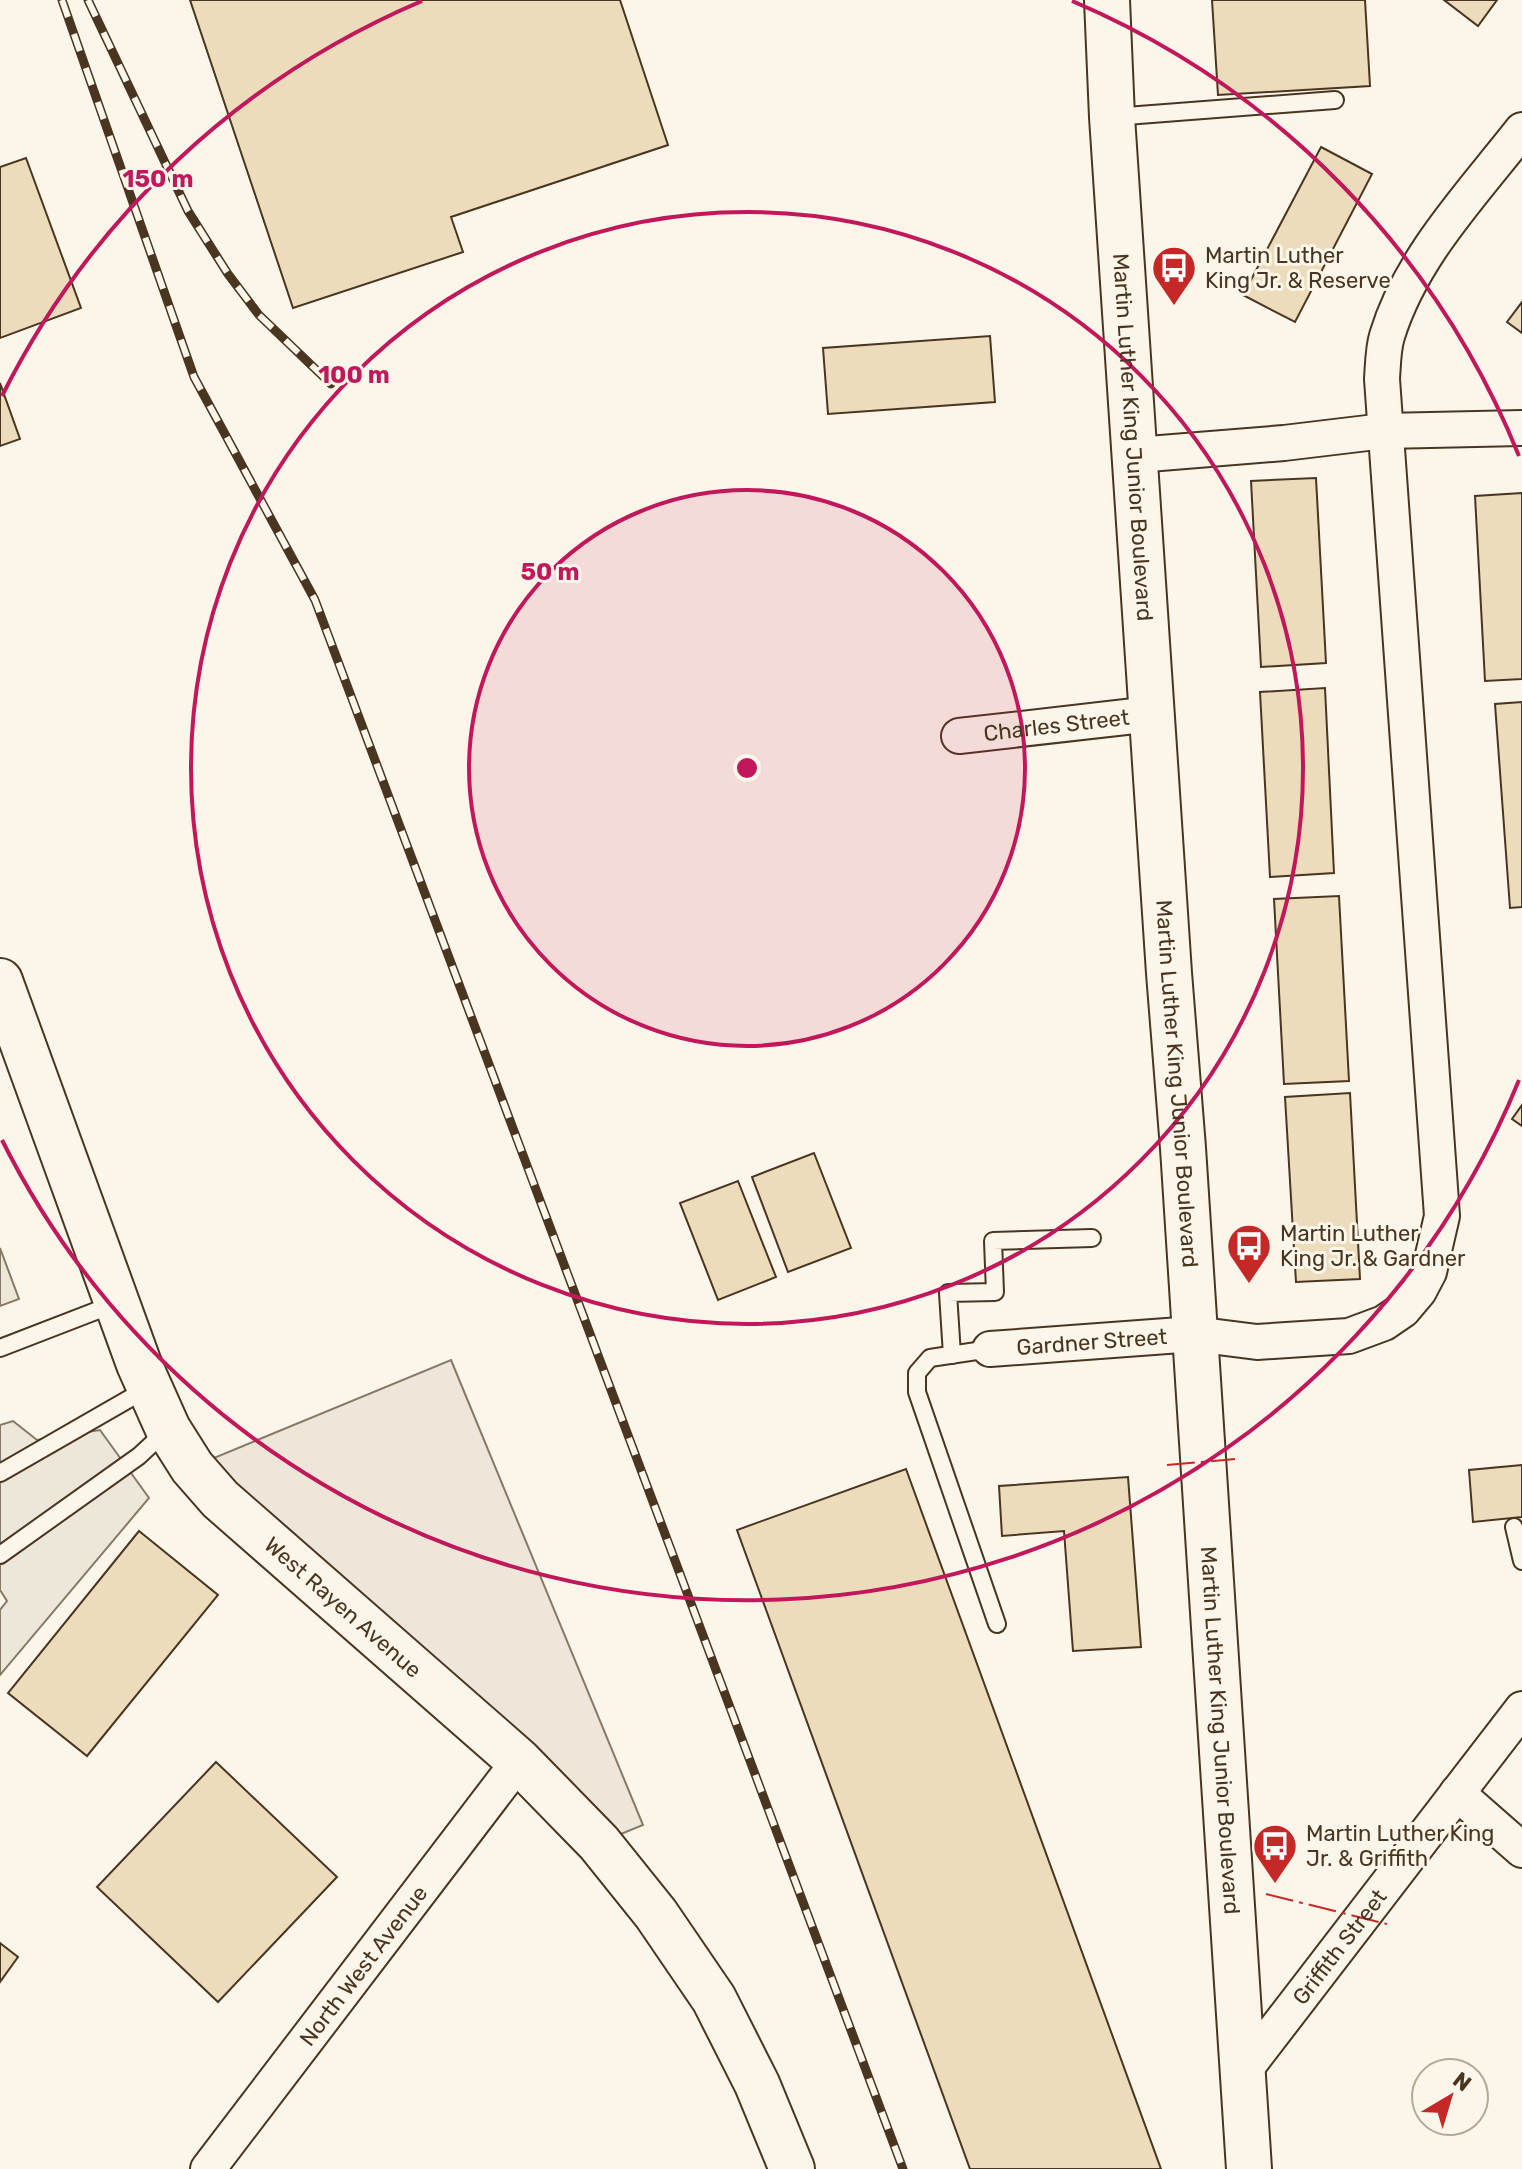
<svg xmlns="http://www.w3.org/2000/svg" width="1522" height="2169" font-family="Rubik,sans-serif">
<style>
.green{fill:#ede6d9;stroke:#887966;stroke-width:2}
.parking{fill:#ede7d9;stroke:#887966;stroke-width:2}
.building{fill:#ecdcbc;stroke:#4a3520;stroke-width:2}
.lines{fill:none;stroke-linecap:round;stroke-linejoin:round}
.lane-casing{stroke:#4a3520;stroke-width:20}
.street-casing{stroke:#4a3520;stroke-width:38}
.secondary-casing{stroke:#4a3520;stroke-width:48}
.primary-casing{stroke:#4a3520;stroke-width:48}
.lane{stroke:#fbf6e9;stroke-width:16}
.street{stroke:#fbf6e9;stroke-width:34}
.secondary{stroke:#fbf6e9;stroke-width:44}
.primary{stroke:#fbf6e9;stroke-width:44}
.rail-casing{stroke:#4a3520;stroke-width:9}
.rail{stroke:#fbf6e9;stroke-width:6;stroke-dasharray:18;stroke-linecap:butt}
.power{stroke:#c62828;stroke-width:2;stroke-dasharray:28 6 4 6;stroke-linecap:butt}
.ring{fill:none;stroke:#c2185b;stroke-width:4}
.labels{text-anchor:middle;stroke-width:6;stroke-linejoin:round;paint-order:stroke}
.poi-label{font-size:22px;fill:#4a3520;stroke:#fbf6e9;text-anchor:start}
.street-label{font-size:22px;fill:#4a3520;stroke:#fbf6e9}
.centre{fill:#c2185b;stroke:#fbf6e9;stroke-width:4}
.ring-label{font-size:24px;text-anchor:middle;font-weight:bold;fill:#c2185b;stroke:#fbf6e9;stroke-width:6;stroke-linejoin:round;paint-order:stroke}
</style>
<rect width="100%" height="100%" fill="#fbf6e9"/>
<path class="green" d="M 451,1360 L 643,1825 L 599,1843 L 192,1467 Z"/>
<g class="parking">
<path d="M 0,1248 L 19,1299 L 0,1306 Z"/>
<path d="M 13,1421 L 37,1440 L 100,1430 L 149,1498 L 0,1675 L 0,1610 L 7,1601 L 0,1590 L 0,1425 Z"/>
</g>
<g class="building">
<path d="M 190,0 L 620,0 L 668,145 L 451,217 L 463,252 L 293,308 Z"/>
<path d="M 1212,0 L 1365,0 L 1370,86 L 1218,95 Z"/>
<path d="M 1444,0 L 1497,0 L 1478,26 Z"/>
<path d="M 1321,147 L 1372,174 L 1295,322 L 1243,295 Z"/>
<path d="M 26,158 L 81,308 L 0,338 L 0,167 Z"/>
<path d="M 1522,302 L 1522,333 L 1507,322 Z"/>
<path d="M 990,336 L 995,402 L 828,414 L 823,348 Z"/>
<path d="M 0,383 L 20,439 L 0,446 Z"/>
<path d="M 1316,478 L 1326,663 L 1261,667 L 1251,481 Z"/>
<path d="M 1522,493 L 1522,679 L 1485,681 L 1475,496 Z"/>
<path d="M 1325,688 L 1334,873 L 1270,877 L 1260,692 Z"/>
<path d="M 1522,702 L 1522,907 L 1510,908 L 1495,704 Z"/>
<path d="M 1339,896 L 1349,1081 L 1284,1084 L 1274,899 Z"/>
<path d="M 1350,1093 L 1360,1279 L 1296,1282 L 1285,1097 Z"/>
<path d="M 1522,1105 L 1522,1126 L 1512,1119 Z"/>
<path d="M 814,1153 L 851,1248 L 788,1272 L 752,1177 Z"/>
<path d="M 738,1181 L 776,1277 L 718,1300 L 680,1203 Z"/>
<path d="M 1522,1465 L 1522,1517 L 1473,1522 L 1469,1470 Z"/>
<path d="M 906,1469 L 1161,2169 L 970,2169 L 737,1530 Z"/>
<path d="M 1128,1477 L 1141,1647 L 1073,1651 L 1064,1531 L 1002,1536 L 999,1486 Z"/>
<path d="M 139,1531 L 218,1595 L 87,1756 L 8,1693 Z"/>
<path d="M 216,1762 L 337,1877 L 218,2002 L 97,1887 Z"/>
<path d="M 0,1943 L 18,1957 L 0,1982 Z"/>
</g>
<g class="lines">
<g class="lane-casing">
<g id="lane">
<path d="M 1113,117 L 1335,100"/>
<path d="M 0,1348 L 114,1304"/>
<path d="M 990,1349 L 930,1358 L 917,1373 L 917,1392 L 997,1624"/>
<path d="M 952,1355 L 948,1293 L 995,1292 L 993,1241 L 1092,1238"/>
<path d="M 0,1473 L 148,1388"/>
<path d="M 1514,1527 L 1522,1561"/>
<path d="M 0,1555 L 139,1456 L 168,1429"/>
</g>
</g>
<g class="street-casing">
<g id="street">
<path d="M 1136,455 L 1284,443 L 1384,431 L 1522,428"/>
<path id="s1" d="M 959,736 L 1152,714"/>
<path id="s2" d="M 990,1349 L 1194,1334 L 1257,1342 L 1349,1336 L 1384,1323 L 1403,1310 L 1419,1291 L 1429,1272 L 1442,1216 L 1382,379 C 1383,365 1383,349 1387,336 C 1411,257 1472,194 1522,130"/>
<path d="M 1457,1793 L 1522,1850"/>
<path id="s3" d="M 1243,2072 L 1522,1709"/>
<path id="s4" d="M 208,2169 L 519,1761"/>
</g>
</g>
<g class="secondary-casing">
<g id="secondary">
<path id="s5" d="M 0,981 L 139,1364 L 168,1429 L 192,1467 L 220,1499 L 519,1761 L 599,1843 L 656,1914 L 714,1999 L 757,2084 L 792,2169"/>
</g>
</g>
<g class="primary-casing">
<g id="primary">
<path id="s6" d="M 1107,0 L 1112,117 L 1169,973 L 1183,1148 L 1249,2169"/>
</g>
</g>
<use href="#lane" class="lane"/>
<use href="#street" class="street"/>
<use href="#secondary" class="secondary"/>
<use href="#primary" class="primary"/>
<g class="rail-casing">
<g id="rail">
<path d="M 62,0 L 194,377 L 315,600 L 903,2169"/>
<path d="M 88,0 L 188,211 L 228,274 L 259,315 L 331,384"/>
</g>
</g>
<use href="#rail" class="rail"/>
<g class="power">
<path d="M 1167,1465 L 1235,1459"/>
<path d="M 1266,1894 L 1387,1924"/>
</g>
</g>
<circle cx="747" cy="768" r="278" fill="#c2185b" fill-opacity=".12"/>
<g class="ring">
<circle cx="747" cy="768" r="278"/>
<circle cx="747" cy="768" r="556"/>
<path d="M1519 1080A833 833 0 0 1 2 1140M2 396A833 833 0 0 1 422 1M1072 1A833 833 0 0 1 1519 456"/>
</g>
<defs>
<g id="bus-pin" transform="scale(2.3)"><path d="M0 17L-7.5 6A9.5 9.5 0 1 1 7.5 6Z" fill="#c62828" stroke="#fbf6e9"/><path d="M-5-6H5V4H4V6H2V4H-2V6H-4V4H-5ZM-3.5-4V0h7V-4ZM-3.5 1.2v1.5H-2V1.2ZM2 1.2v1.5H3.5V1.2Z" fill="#fff"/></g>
</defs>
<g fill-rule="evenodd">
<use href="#bus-pin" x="1174" y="268"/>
<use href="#bus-pin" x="1249" y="1246"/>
<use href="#bus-pin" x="1275" y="1846"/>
</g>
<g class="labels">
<g class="poi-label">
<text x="1205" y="263">Martin Luther<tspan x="1205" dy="25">King Jr. &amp; Reserve</tspan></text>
<text x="1280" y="1241">Martin Luther<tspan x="1280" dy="25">King Jr. &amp; Gardner</tspan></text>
<text x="1306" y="1841">Martin Luther King<tspan x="1306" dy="25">Jr. &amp; Griffith</tspan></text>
</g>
<g class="street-label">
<text dy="8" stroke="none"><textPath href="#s6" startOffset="438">Martin Luther King Junior Boulevard</textPath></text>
<text dy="8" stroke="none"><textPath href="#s1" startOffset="98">Charles Street</textPath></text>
<text dy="8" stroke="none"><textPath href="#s6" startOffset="1086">Martin Luther King Junior Boulevard</textPath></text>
<text dy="8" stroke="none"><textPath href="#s2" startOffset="102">Gardner Street</textPath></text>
<text dy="8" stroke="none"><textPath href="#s5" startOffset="730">West Rayen Avenue</textPath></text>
<text dy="8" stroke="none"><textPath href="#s6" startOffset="1734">Martin Luther King Junior Boulevard</textPath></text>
<text dy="8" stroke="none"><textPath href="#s3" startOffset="158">Griffith Street</textPath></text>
<text dy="8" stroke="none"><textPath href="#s4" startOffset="256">North West Avenue</textPath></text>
</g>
</g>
<circle cx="747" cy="768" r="12" class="centre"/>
<g class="ring-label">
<text x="158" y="187">150 m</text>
<text x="354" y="383">100 m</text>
<text x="550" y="580">50 m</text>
</g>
<g transform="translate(1450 2097) rotate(38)"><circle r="38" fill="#fbf6e9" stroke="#b4a999" stroke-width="2"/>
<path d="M0-6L14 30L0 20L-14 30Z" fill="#c62828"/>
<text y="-12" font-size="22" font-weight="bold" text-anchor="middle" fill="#4a3520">N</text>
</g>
</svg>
